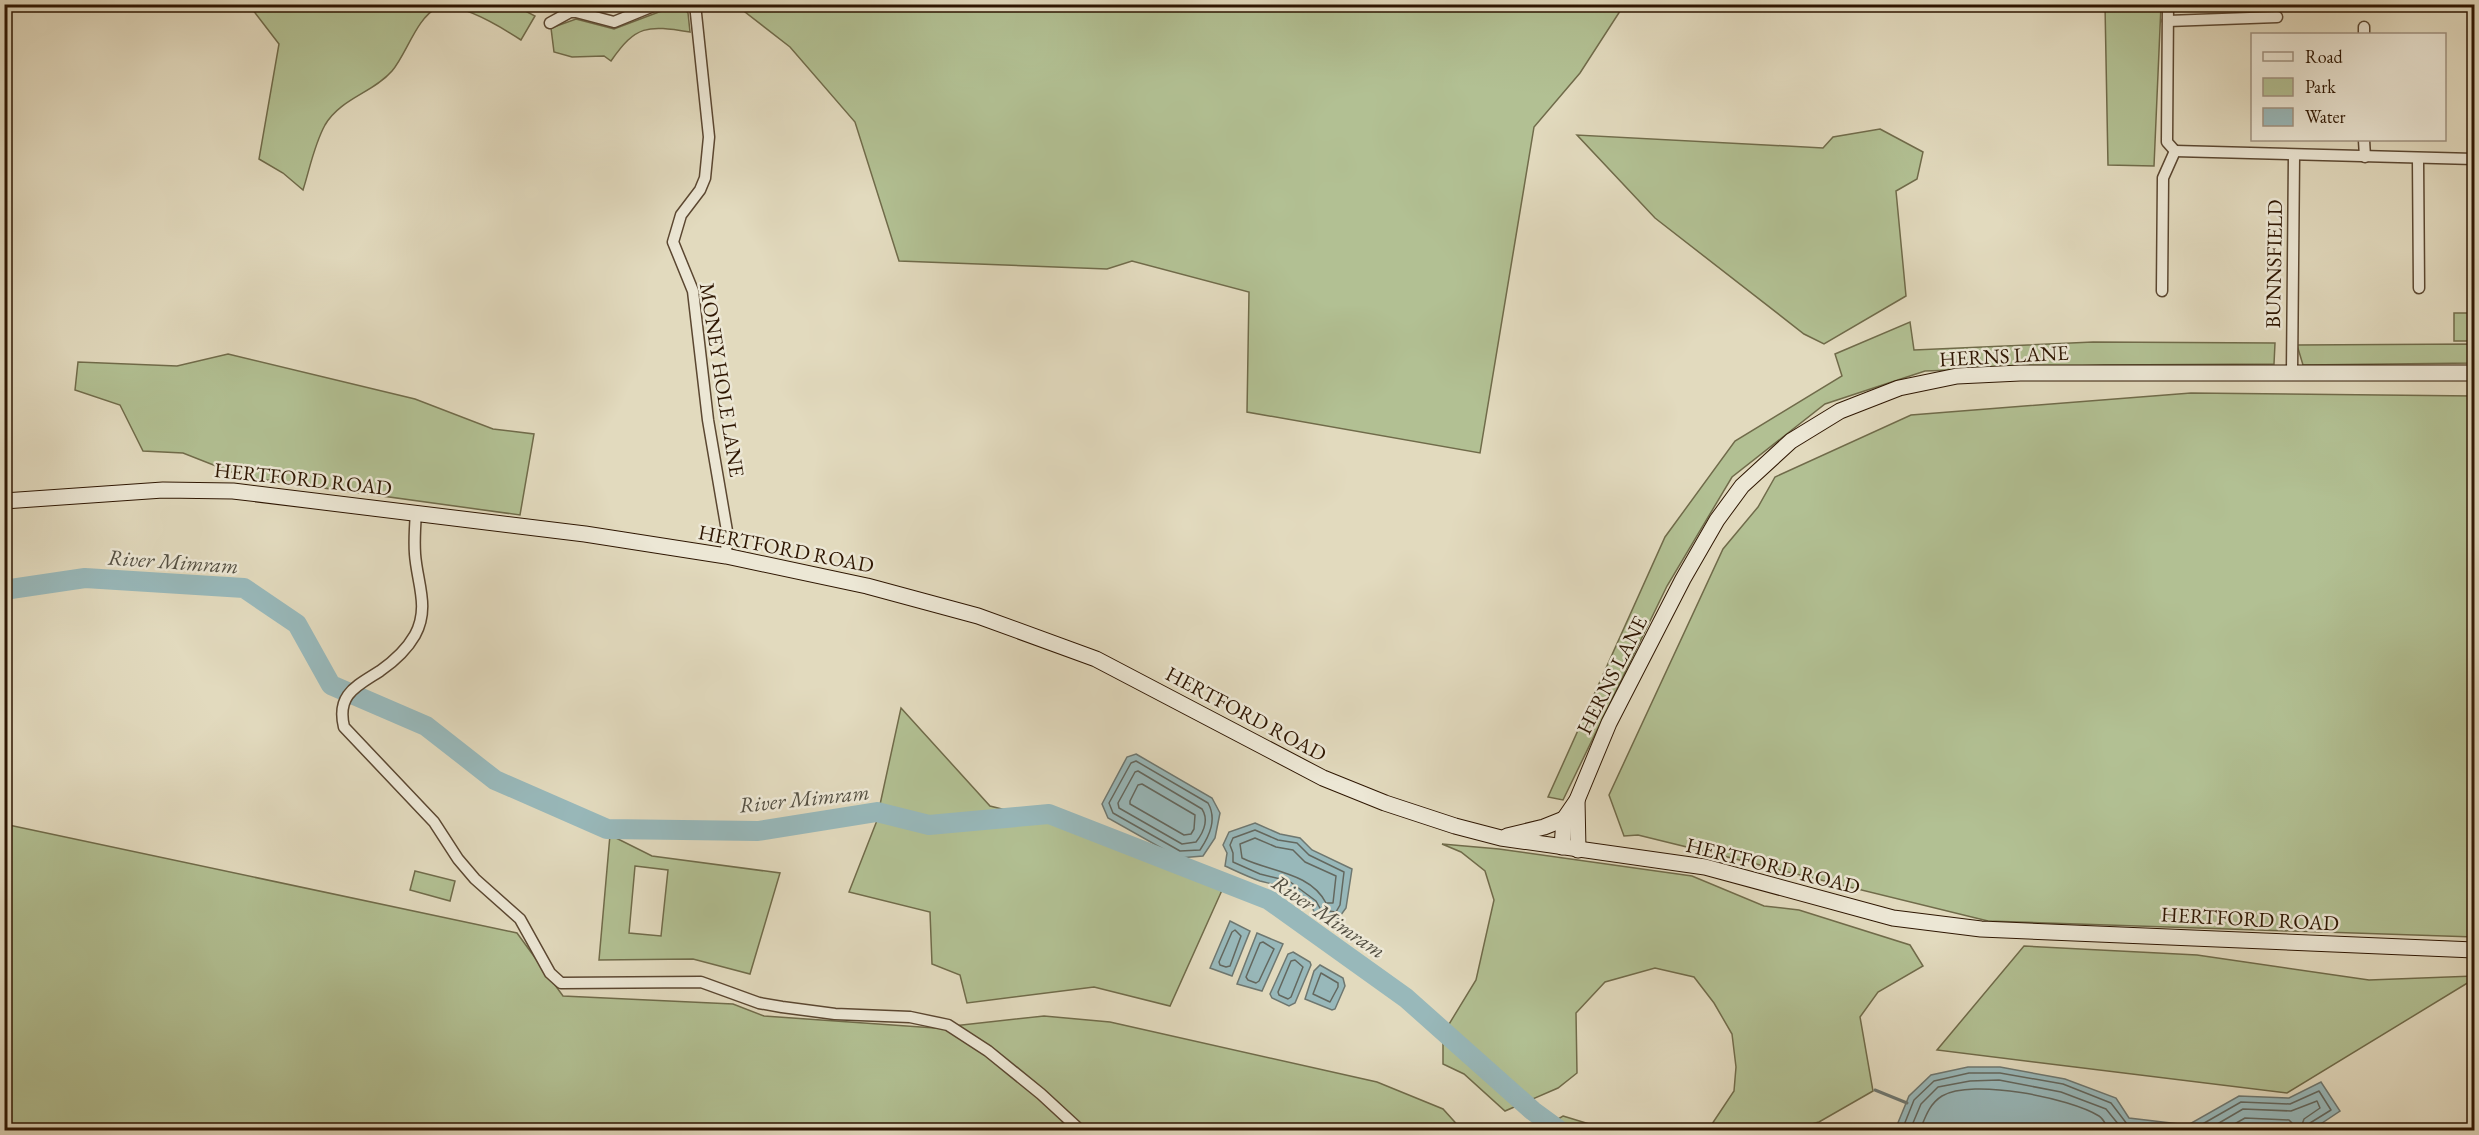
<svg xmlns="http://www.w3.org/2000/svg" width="2479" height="1135" font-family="'EB Garamond',serif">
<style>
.green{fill:#b2c093;stroke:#706b4a;stroke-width:1.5;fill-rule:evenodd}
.water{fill:#98b8ba;stroke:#6e7770;stroke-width:1.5}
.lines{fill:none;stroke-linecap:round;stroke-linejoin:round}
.shore{stroke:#63675e;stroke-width:1.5}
.stream{stroke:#6e7770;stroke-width:3}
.river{stroke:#98b8ba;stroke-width:20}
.street-casing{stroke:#5b4731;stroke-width:13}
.secondary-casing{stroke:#2e1602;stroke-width:17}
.street{stroke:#ece7d5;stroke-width:10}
.secondary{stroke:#ece7d5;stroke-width:15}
.labels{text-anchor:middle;stroke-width:5;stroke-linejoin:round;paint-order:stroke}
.street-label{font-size:21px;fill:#2e1602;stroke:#ece7d5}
.water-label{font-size:22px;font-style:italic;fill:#534f42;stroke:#ece7d5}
</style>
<rect width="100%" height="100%" fill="#e2dabe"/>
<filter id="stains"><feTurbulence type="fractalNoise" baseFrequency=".00333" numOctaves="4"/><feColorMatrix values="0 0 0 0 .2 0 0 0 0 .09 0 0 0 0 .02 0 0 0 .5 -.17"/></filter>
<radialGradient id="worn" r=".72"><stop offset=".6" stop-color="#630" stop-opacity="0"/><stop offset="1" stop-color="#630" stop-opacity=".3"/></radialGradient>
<g class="green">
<path d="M 680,4 L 688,13 L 690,32 C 647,25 636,25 611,61 L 604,56 L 572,57 L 554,52 L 551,28 L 576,19 L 614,29 Z"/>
<path d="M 514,5 L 535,16 L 521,40 C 504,29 458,0 437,8 C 417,17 406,55 392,71 C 373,93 341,98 325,125 C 314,145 310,168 303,190 L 283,173 L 259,159 L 279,44 L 249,5 Z"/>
<path d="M 736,5 L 1624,5 L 1580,73 L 1534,127 L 1480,453 L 1247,412 L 1249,292 L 1132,261 L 1107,269 L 899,261 L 855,122 L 790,47 Z"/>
<path d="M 2105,5 L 2161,5 L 2154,166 L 2108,165 Z"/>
<path d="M 1880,129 L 1923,152 L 1917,179 L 1896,191 L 1906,296 L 1824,344 L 1804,334 L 1655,218 L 1577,135 L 1823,148 L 1833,137 Z"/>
<rect x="2454" y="313" width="20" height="28"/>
<path d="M 1910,322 L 1914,350 L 2093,342 L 2275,343 L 2274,364 L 2104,365 L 1925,371 L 1825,404 L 1732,477 L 1667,586 L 1563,800 L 1548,797 L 1665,537 L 1735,441 L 1842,376 L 1835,354 Z"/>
<path d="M 2474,344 L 2474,363 L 2303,365 L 2297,345 Z"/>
<path d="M 228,354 L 415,399 L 493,429 L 534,434 L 520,515 L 244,477 L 183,453 L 143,451 L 120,405 L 75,390 L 78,362 L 177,366 Z"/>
<path d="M 2191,393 L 2474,396 L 2474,937 L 1988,921 L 1638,835 L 1624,836 L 1609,795 L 1723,549 L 1758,507 L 1775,477 L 1911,415 Z"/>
<path d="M 901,708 L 990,806 L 1073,827 L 1223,888 L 1170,1006 L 1094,987 L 967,1003 L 960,975 L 932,964 L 930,912 L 849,892 L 876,823 Z"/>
<path d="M 4,824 L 517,933 L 563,996 L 733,1004 L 764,1016 L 935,1028 L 1044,1016 L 1110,1022 L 1377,1082 L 1443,1109 L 1462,1130 L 5,1130 Z"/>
<path d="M 610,835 L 652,856 L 780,873 L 750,974 L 693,959 L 599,960 ZM 635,866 L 668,870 L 661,936 L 629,933 Z"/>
<path d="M 1442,844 L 1499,849 L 1692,876 L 1764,906 L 1799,910 L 1910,945 L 1923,966 L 1878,992 L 1860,1017 L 1873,1091 L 1819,1122 L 1790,1130 L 1692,1130 L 1712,1124 L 1734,1091 L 1736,1067 L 1732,1034 L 1714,1003 L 1694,977 L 1655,968 L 1605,982 L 1576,1013 L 1577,1073 L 1558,1088 L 1505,1111 L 1464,1074 L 1443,1064 L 1443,1034 L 1476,980 L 1494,900 L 1485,871 L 1461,852 Z"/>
<path d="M 415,871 L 455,881 L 450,901 L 410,890 Z"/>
<path d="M 2024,946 L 2197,955 L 2369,980 L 2474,976 L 2474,979 L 2287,1093 L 1937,1050 Z"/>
<path d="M 1563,1116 L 1609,1130 L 1539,1130 Z"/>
</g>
<g class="water">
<path d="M 1136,754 L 1212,798 L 1220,813 L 1215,838 L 1203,856 L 1179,858 L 1108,818 L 1102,804 L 1127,757 Z"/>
<path d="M 1255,823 L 1280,834 L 1300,838 L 1312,850 L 1352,869 L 1346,908 L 1338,919 L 1316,916 C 1307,890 1283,887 1260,881 C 1248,877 1236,871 1225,866 L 1227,853 L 1223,845 L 1229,832 Z"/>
<path d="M 1230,921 L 1250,931 L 1232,976 L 1210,968 Z"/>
<path d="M 1257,933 L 1283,944 L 1262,991 L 1237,984 Z"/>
<path d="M 1293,952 L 1310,962 L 1311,965 L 1295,1003 L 1289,1006 L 1272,998 L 1270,994 L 1288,954 Z"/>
<path d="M 1320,965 L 1343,978 L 1345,986 L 1335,1009 L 1332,1010 L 1305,999 L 1314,971 Z"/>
<path d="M 1968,1067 L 2000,1067 L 2065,1079 L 2116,1098 L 2129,1118 L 2188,1125 L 2239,1096 L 2289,1098 L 2321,1082 L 2340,1111 L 2313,1129 L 2275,1130 L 1895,1130 L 1909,1096 L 1931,1075 Z"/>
</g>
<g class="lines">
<g class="shore">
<path d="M 1136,761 L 1208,803 C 1217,819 1210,835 1200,850 L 1180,851 L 1113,813 L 1109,803 L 1131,763 Z"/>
<path d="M 1138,771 L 1202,809 C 1209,820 1203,833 1196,842 L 1182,844 L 1119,808 L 1118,803 L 1135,772 Z"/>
<path d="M 1142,784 L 1195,815 L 1194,829 L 1191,834 L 1184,835 L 1130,804 L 1130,801 L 1138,785 Z"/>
<path d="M 1255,830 L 1278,840 L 1297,843 L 1309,855 L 1344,872 L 1340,905 L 1336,912 L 1321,910 L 1316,901 L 1289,881 L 1260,874 L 1233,862 L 1233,853 L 1230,845 L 1233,838 Z"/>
<path d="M 1255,838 L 1276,847 L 1293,850 L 1305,862 L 1336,876 L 1333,903 L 1326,903 C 1310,872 1270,872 1242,858 L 1240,844 Z"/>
<path d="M 1235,930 L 1241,936 L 1230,966 L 1226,967 L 1220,965 L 1219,962 L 1232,932 Z"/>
<path d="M 1263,942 L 1274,949 L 1259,981 L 1256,983 L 1248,980 L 1246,977 L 1260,943 Z"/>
<path d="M 1295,960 L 1303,967 L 1291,997 L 1288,999 L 1279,995 L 1278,992 L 1291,961 Z"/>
<path d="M 1321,973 L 1338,983 L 1338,987 L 1330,1002 L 1313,994 Z"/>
<path d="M 1902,1130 L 1914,1100 L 1934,1081 L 1969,1073 L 2000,1073 L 2063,1084 L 2111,1103 L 2127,1124 L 2180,1130"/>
<path d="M 1910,1130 L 1921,1104 L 1938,1087 L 1970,1081 L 1999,1080 L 2061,1092 L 2106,1109 L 2123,1130"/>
<path d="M 1920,1130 C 1925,1118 1929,1104 1942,1096 C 1972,1078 2070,1098 2099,1116 C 2104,1119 2106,1126 2109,1130"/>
<path d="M 2192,1130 L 2241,1102 L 2290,1104 L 2319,1091 L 2331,1110 L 2310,1123 L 2308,1130"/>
<path d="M 2207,1130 L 2243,1109 L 2291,1111 L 2317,1101 L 2320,1108 L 2304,1119 L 2300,1130"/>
<path d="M 2224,1130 L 2245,1118 L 2289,1120 L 2292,1123 L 2291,1130"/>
</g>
<path class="stream" d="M 1875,1090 L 1907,1103"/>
<path class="river" d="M 4,590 L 85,578 L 244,588 L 297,624 L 331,685 L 426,726 L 495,780 L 607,829 L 758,831 L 877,812 L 929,825 L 1049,814 L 1269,900 L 1406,998 L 1533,1111 L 1559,1130"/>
<g class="street-casing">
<g id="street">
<path d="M 695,4 L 709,137 L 705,178 L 700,190 L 681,215 L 673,242 L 693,291 L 708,420 L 727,531 L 726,556"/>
<path d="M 2168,4 L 2167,142 L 2175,151"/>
<path d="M 2168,21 L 2277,17"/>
<path d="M 550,23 L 570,12 L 576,12 L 614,22 L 658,4"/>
<path d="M 2364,27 L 2364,34"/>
<path d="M 2364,140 L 2365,157"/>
<path d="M 2175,151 L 2474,159"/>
<path d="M 2418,159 L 2419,288"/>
<path d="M 2162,291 L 2163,178 L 2175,151"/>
<path d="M 2292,372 L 2294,156"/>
<path d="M 416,513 C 415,526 414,540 415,554 C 417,583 430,607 415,635 C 407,649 393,662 380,671 C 357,686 336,694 344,727 L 434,822 L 458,859 L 475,879 L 520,919 L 550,973 L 561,983 L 701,982 L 759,1003 L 782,1007 L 835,1014 L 910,1017 L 948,1025 L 988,1051 L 1041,1094 L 1080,1130"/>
</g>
</g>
<g class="secondary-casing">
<g id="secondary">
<path d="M 4,501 L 163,490 L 233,491 L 585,534 L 726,556 L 867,586 L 978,616 L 1096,659 L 1323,778 L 1385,803 L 1455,826 L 1501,838 L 1705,867 L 1893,918 L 1981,929 L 2474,950"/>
<path d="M 1577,800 L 1578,850"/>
<path d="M 1507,836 L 1544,827 L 1564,819"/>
<path d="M 1562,847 L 1564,819 L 1577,800 L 1609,723 L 1683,579 L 1717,520 L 1742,486 L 1791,441 L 1840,411 L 1899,388 L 1957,376 L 2020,373 L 2474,373"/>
</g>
</g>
<use href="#street" class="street"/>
<use href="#secondary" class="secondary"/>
</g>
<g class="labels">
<g class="street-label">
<text transform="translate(2274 264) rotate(-89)" y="7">BUNNSFIELD</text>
<text transform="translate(2004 356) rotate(-3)" y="7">HERNS LANE</text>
<text transform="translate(722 380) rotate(81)" y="7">MONEY HOLE LANE</text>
<text transform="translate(303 479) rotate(6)" y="7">HERTFORD ROAD</text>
<text transform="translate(786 549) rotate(11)" y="7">HERTFORD ROAD</text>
<text transform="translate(1612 675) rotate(-63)" y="7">HERNS LANE</text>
<text transform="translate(1246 714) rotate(28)" y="7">HERTFORD ROAD</text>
<text transform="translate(1773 866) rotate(14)" y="7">HERTFORD ROAD</text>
<text transform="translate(2250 919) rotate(3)" y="7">HERTFORD ROAD</text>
</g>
<g class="water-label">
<text transform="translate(173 561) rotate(4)" y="8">River Mimram</text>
<text transform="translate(804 798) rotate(-6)" y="8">River Mimram</text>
<text transform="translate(1329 916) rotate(34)" y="8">River Mimram</text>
</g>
</g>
<rect width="2479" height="1135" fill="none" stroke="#e2dabe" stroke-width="24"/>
<rect x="6" y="6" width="2467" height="1123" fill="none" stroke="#2e1602" stroke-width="3"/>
<rect x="12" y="12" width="2455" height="1111" fill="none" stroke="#2e1602" stroke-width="1.5"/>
<rect x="2251" y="33" width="195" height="108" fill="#ece7d5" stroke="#a09381" stroke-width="1.5"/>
<rect x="2263" y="52" width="30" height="9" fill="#ece7d5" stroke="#a09381" stroke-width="1.5"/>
<text x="2305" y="63" font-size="18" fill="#2e1602">Road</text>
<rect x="2263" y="78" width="30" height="18" fill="#b2c093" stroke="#a09381" stroke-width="1.5"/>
<text x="2305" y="93" font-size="18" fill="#2e1602">Park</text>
<rect x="2263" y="108" width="30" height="18" fill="#98b8ba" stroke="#a09381" stroke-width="1.5"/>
<text x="2305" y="123" font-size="18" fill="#2e1602">Water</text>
<rect width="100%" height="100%" filter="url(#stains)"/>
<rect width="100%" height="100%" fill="url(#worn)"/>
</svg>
